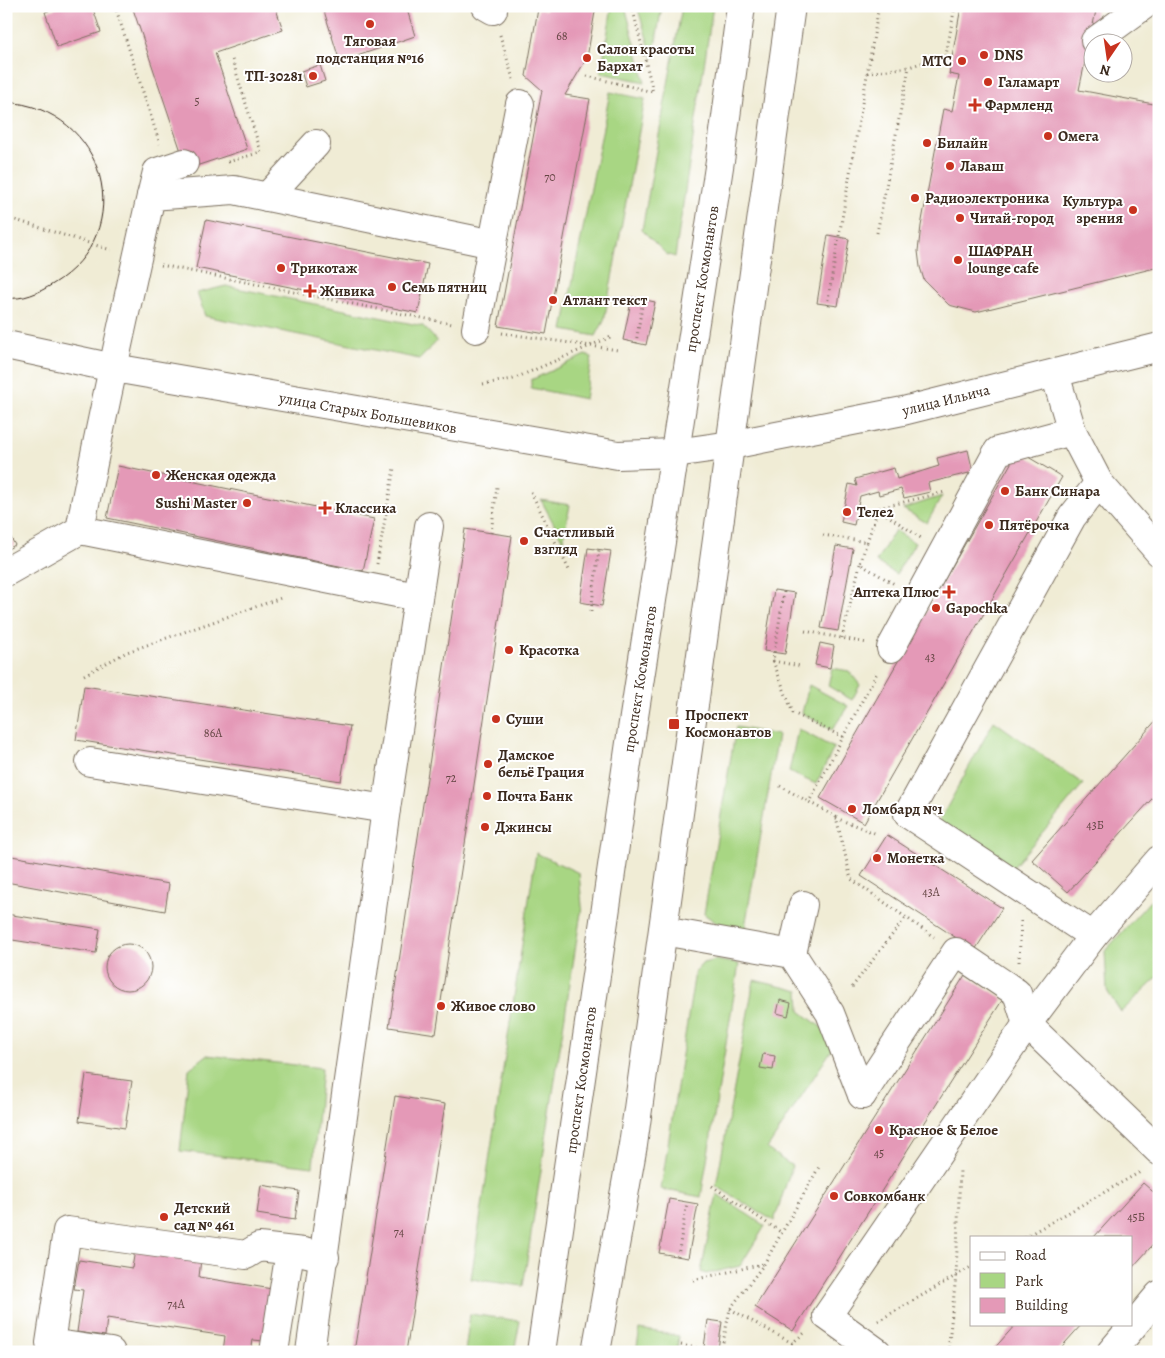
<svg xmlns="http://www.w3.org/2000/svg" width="1165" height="1358" font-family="Alegreya,serif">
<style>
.green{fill:#a8d683;stroke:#728050}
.building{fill:#e499b7}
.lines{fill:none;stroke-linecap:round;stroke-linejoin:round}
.minor-casing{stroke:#7a6e5e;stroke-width:30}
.major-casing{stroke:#7a6e5e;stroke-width:30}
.path{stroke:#7a6e5e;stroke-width:3;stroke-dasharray:1 4;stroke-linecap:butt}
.minor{stroke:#fff;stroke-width:28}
.major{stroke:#fff;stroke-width:28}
.tram{stroke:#3b2a1e;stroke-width:1}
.poi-dot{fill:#c8321e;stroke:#fff;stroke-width:2}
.labels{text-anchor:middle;stroke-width:4;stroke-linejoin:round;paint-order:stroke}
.number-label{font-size:12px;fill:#654644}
.poi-label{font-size:15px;font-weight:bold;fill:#3b2a1e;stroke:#fff;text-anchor:start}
.street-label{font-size:15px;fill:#3b2a1e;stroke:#fff}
</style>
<rect width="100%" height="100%" fill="#fff"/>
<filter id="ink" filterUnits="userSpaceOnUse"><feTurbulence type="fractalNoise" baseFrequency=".02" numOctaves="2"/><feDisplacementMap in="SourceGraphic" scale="10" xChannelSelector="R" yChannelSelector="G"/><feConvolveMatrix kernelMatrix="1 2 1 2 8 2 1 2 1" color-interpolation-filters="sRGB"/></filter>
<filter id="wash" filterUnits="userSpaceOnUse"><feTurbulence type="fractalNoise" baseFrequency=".0096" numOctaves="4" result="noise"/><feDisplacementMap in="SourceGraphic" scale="20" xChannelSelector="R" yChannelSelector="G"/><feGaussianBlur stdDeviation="1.12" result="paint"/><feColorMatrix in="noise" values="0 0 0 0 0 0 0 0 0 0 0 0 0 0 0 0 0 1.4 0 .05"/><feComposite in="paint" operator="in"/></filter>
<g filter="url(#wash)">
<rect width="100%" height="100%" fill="#f0ecd5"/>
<g class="green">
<path d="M 612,6 L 625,6 L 645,82 L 601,73 Z"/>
<path d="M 637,6 L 662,6 L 653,58 Z"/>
<path d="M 682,6 L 713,6 L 675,257 L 666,254 L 642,230 Z"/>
<path d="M 610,92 L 645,99 L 604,321 L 596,336 L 563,330 Z"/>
<path d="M 226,286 L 423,326 L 437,341 L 420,359 L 205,316 L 197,293 Z"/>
<path d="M 585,355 L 592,357 L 585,399 L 531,388 L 531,380 Z"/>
<path d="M 942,496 L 927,523 L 903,509 Z"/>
<path d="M 541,500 L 570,505 L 563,541 Z"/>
<path d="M 895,530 L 915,543 L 896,574 L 876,562 Z"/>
<path d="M 832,668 L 849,671 L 860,685 L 852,700 L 828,686 Z"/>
<path d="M 809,685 L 848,706 L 832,730 L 802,713 Z"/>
<path d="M 994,721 L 1083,784 L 1010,871 L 939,822 Z"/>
<path d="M 736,727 L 778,735 L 744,933 L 721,926 L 704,914 Z"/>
<path d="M 798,729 L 834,748 L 816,784 L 789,772 Z"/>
<path d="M 536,853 L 579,873 L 582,906 L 523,1286 L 471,1279 Z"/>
<path d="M 1159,891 L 1159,976 L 1121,1012 L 1107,991 L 1105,951 Z"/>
<path d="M 716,960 L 739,964 L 701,1197 L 661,1189 L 695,972 L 703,963 Z"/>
<path d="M 754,980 L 799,991 L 800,1011 L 838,1040 L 767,1149 L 792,1166 L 774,1221 L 716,1186 Z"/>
<path d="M 207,1055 L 322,1068 L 313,1167 L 180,1151 L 189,1069 Z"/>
<path d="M 717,1194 L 765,1226 L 740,1266 L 706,1274 L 701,1272 Z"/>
<path d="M 470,1314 L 520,1321 L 514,1352 L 465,1352 Z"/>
<path d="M 640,1329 L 679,1336 L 677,1352 L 636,1352 Z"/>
</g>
<g id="blocks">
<g class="building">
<path d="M 64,6 L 92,6 L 101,32 L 57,47 L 45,12 Z"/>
<path d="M 132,6 L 275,6 L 283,30 L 215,53 L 247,149 L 187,169 Z"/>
<path d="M 340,6 L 406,6 L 415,36 L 340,62 L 324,11 Z"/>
<path d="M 547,6 L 596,6 L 587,58 L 565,95 L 590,99 L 546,334 L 498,326 L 542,90 L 526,76 L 538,9 L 546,10 Z"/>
<path d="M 969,6 L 1097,6 L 1079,90 L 1159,105 L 1159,267 L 976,312 L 949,305 L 924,280 L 920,267 L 918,251 L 921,226 L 943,109 L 952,111 L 959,76 L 949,74 L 961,7 L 968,9 Z"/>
<path d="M 320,65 L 325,81 L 306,87 L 301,71 Z"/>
<path d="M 206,220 L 428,264 L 418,313 L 196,268 Z"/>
<path d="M 828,235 L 849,239 L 838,306 L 817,303 Z"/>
<path d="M 632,297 L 655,302 L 646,345 L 623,340 Z"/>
<path d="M 968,450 L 973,472 L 928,483 L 930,492 L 904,498 L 901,489 L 879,495 L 878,491 L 860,496 L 854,525 L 841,522 L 849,484 L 857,486 L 855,479 L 894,468 L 897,479 L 939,466 L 937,458 Z"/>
<path d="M 1018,451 L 1062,477 L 864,823 L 820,798 Z"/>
<path d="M 118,466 L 374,519 L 363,571 L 107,518 Z"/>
<path d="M 6,529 L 15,545 L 6,550 Z"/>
<path d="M 465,529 L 512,536 L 436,1034 L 389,1027 Z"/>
<path d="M 836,546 L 853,549 L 838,631 L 821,628 Z"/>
<path d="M 588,548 L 611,551 L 602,606 L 580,602 Z"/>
<path d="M 774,590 L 795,593 L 785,654 L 764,651 Z"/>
<path d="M 820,643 L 834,646 L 830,668 L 815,665 Z"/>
<path d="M 84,686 L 350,726 L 341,781 L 76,740 Z"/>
<path d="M 1159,717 L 1159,791 L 1068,892 L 1032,860 Z"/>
<path d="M 887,835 L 1002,908 L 975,950 L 861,876 Z"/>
<path d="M 6,855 L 169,884 L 165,911 L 6,882 Z"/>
<path d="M 6,914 L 100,929 L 96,953 L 6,939 Z"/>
<circle cx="128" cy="967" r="23"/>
<path d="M 965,975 L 1003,999 L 793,1331 L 755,1307 Z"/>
<path d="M 780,1000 L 791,1003 L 788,1016 L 777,1013 Z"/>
<path d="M 763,1054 L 775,1056 L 773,1070 L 760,1068 Z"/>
<path d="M 86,1075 L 132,1081 L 125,1128 L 79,1121 Z"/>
<path d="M 395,1096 L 445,1104 L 406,1352 L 354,1352 Z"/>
<path d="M 1143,1183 L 1159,1197 L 1159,1238 L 1131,1269 L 1131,1237 L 1094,1237 Z"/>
<path d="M 261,1185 L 299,1191 L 295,1220 L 257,1214 Z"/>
<path d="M 669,1199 L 698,1204 L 688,1258 L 659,1253 Z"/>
<path d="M 135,1250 L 201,1259 L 199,1277 L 272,1289 L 264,1341 L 253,1340 L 251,1352 L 223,1352 L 225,1336 L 107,1318 L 105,1336 L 77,1332 L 83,1290 L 74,1289 L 79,1260 L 132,1268 Z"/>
<path d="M 708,1320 L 722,1322 L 718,1349 L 704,1347 Z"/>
<path d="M 1016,1324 L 1082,1324 L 1057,1352 L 991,1352 Z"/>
</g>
</g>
</g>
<g filter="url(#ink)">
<use href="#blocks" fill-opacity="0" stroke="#7a6e5e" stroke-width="1"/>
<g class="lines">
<g class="minor-casing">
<g id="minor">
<path d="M 486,6 L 493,10"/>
<path d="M 1095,41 L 1143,6"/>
<path d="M 151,196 L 157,172 L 184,163"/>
<path d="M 267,197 L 316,144"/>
<path d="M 476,329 L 520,104"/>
<path d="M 1055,374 L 1072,431 L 1099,483 L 1159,552"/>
<path d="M 80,530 L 417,597"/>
<path d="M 6,572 L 80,530 C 101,418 126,307 151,196 L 234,190 L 493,244"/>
<path d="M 891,648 L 998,451 L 1072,431"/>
<path d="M 90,762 L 386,809"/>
<path d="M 663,931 L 792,954 L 830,1013 L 862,1095"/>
<path d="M 1093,936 L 908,814 L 1072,517 L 1099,483"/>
<path d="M 792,954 L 803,905"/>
<path d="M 1027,1024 L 1093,936 L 1159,860"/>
<path d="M 862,1095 L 956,952 L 1017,993 L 1027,1024"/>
<path d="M 111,1352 L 50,1343 L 67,1231 L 246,1255 L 259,1247 L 303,1252 L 325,1257"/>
<path d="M 274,1352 L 290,1251"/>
<path d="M 310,1352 L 386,809 L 429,526"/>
<path d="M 877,1352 L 827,1316 L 1027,1024 L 1159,1151"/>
<path d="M 1111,1352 L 1159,1295"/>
</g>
</g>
<g class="major-casing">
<g id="major">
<path d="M 6,345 L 114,368 L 618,455 L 675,453 L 731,445 L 903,411 L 1159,347"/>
<path d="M 541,1352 L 631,736 L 721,154 L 741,6"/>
<path d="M 596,1352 L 633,1145 L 791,6"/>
</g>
</g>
<g class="path">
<path d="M 115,6 L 160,144"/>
<path d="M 500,35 L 513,79"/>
<path d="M 867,73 L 909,67 L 946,55 L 955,6"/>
<path d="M 587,76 L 653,92 L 632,6"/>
<path d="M 228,162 L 261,152 L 232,59"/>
<path d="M 6,217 L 111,250"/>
<path d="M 877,233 L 909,67"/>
<path d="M 161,265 L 452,324"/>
<path d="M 827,305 L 879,6"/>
<path d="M 502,333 L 618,350"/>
<path d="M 636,343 L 643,300"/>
<path d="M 483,384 L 513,379 L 613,336"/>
<path d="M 531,492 L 569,570"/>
<path d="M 879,508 L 945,492"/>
<path d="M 491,533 L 497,487"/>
<path d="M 823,535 L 867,542 L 860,564 L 896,585"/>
<path d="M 867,542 L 878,509 L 921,538"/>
<path d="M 377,564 L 394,468"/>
<path d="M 784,592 L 773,661 L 800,666"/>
<path d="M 591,611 L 599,550"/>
<path d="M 805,631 L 867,643"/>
<path d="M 842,638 L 860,564"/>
<path d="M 773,661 L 793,713 L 843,737 L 809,802 L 836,817 L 851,879 L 934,937"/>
<path d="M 84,675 L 127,652 L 281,598"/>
<path d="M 843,737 L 878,671"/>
<path d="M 780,786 L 809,802"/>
<path d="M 836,818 L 877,834"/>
<path d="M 1019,962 L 1021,921"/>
<path d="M 852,987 L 906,917"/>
<path d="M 712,1186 L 782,1233"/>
<path d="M 1025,1237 L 1142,1171"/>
<path d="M 678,1256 L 687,1202"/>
<path d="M 693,1280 L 763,1264"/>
<path d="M 730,1309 L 792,1343 L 807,1331"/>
<path d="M 878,1321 L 971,1267"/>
<path d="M 681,1345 L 717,1352"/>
<path d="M 721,1352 L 730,1309 L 764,1264 L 819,1167"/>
<path d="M 948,1352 L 956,1275 L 960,1170"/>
</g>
<use href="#minor" class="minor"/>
<use href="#major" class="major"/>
<path class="tram" d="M 6,102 C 106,108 140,232 53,284 C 38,293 24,300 6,298"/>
</g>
</g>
<g class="poi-dot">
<circle cx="370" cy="24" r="5"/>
<circle cx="984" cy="55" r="5"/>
<circle cx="587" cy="58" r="5"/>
<circle cx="962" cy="61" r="5"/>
<circle cx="313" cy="76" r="5"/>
<circle cx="988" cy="82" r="5"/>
<path d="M972.5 97.5h5v5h5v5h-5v5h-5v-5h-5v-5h5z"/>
<circle cx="1048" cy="136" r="5"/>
<circle cx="927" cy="143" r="5"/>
<circle cx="950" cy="166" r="5"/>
<circle cx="915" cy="198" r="5"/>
<circle cx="1133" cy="210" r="5"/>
<circle cx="960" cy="218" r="5"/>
<circle cx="958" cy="260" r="5"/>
<circle cx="281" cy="268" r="5"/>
<circle cx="392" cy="287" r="5"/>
<path d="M307.5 283.5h5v5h5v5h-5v5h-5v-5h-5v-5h5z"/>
<circle cx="553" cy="300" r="5"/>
<circle cx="156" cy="475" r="5"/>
<circle cx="1005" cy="491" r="5"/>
<circle cx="247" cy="503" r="5"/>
<path d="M322.5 500.5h5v5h5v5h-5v5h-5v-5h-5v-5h5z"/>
<circle cx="847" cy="512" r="5"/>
<circle cx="989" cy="525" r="5"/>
<circle cx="524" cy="541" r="5"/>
<path d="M946.5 584.5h5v5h5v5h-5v5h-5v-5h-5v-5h5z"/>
<circle cx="936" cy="608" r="5"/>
<circle cx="509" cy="650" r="5"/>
<circle cx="496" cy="719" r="5"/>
<rect x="668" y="718" width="12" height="12" rx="2.5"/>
<circle cx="488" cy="764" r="5"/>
<circle cx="487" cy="796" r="5"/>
<circle cx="852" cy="809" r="5"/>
<circle cx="485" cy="827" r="5"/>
<circle cx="877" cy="858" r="5"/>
<circle cx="441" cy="1006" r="5"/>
<circle cx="879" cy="1130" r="5"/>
<circle cx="834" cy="1196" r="5"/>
<circle cx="164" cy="1217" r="5"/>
</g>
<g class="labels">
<g class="number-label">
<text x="562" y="40">68</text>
<text x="197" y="105">5</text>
<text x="550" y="181">70</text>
<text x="930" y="661">43</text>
<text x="213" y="737">86А</text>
<text x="451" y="782">72</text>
<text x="1095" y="829">43Б</text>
<text x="931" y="896">43А</text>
<text x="879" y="1157">45</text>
<text x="1136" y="1221">45Б</text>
<text x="399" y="1236">74</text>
<text x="176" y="1308">74А</text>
</g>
<g class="poi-label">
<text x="370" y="46" text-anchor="middle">Тяговая<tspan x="370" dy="17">подстанция №16</tspan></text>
<text x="597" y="54">Салон красоты<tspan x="597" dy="17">Бархат</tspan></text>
<text x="994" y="60">DNS</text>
<text x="952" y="66" text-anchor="end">МТС</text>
<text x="303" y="81" text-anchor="end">ТП-30281</text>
<text x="998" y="87">Галамарт</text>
<text x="985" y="110">Фармленд</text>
<text x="1058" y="141">Омега</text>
<text x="937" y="148">Билайн</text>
<text x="960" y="171">Лаваш</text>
<text x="925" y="203">Радиоэлектроника</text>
<text x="1123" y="206" text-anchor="end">Культура<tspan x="1123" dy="17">зрения</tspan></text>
<text x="970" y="223">Читай-город</text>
<text x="968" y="256">ШАФРАН<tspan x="968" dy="17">lounge cafe</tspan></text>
<text x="291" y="273">Трикотаж</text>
<text x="402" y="292">Семь пятниц</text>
<text x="320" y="296">Живика</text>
<text x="563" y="305">Атлант текст</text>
<text x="166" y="480">Женская одежда</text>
<text x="1015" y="496">Банк Синара</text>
<text x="237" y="508" text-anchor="end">Sushi Master</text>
<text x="335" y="513">Классика</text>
<text x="857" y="517">Теле2</text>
<text x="999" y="530">Пятёрочка</text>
<text x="534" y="537">Счастливый<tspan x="534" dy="17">взгляд</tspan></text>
<text x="939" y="597" text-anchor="end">Аптека Плюс</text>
<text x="946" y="613">Gapochka</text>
<text x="519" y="655">Красотка</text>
<text x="685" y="720">Проспект<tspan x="685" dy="17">Космонавтов</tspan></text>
<text x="506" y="724">Суши</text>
<text x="498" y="760">Дамское<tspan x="498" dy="17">бельё Грация</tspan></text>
<text x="497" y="801">Почта Банк</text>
<text x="862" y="814">Ломбард №1</text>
<text x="495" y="832">Джинсы</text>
<text x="887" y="863">Монетка</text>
<text x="451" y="1011">Живое слово</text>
<text x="889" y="1135">Красное &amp; Белое</text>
<text x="844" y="1201">Совкомбанк</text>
<text x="174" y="1213">Детский<tspan x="174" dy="17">сад № 461</tspan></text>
</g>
<g class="street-label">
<text transform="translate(702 279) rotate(-81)" y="5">проспект Космонавтов</text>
<text transform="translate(946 400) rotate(-14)" y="5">улица Ильича</text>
<text transform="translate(368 413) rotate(10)" y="5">улица Старых Большевиков</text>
<text transform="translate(640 679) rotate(-81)" y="5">проспект Космонавтов</text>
<text transform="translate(581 1080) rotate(-82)" y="5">проспект Космонавтов</text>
</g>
</g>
<rect width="1165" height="1358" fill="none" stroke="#fff" stroke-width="25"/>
<rect x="970" y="1236" width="162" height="90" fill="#ffffff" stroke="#b1aaa5"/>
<rect x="980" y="1252" width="25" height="8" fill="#ffffff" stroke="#b1aaa5"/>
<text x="1015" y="1260" font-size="15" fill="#3b2a1e">Road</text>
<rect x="980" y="1273" width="25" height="15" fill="#a8d683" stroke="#b1aaa5"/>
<text x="1015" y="1286" font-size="15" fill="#3b2a1e">Park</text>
<rect x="980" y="1298" width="25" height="15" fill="#e499b7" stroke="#b1aaa5"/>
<text x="1015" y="1310" font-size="15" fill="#3b2a1e">Building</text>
<g transform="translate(1108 58) rotate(193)"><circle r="24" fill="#ffffff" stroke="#b1aaa5"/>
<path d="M0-4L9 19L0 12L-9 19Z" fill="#c8321e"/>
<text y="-8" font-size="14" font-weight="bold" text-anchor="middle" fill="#3b2a1e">N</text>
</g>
</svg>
